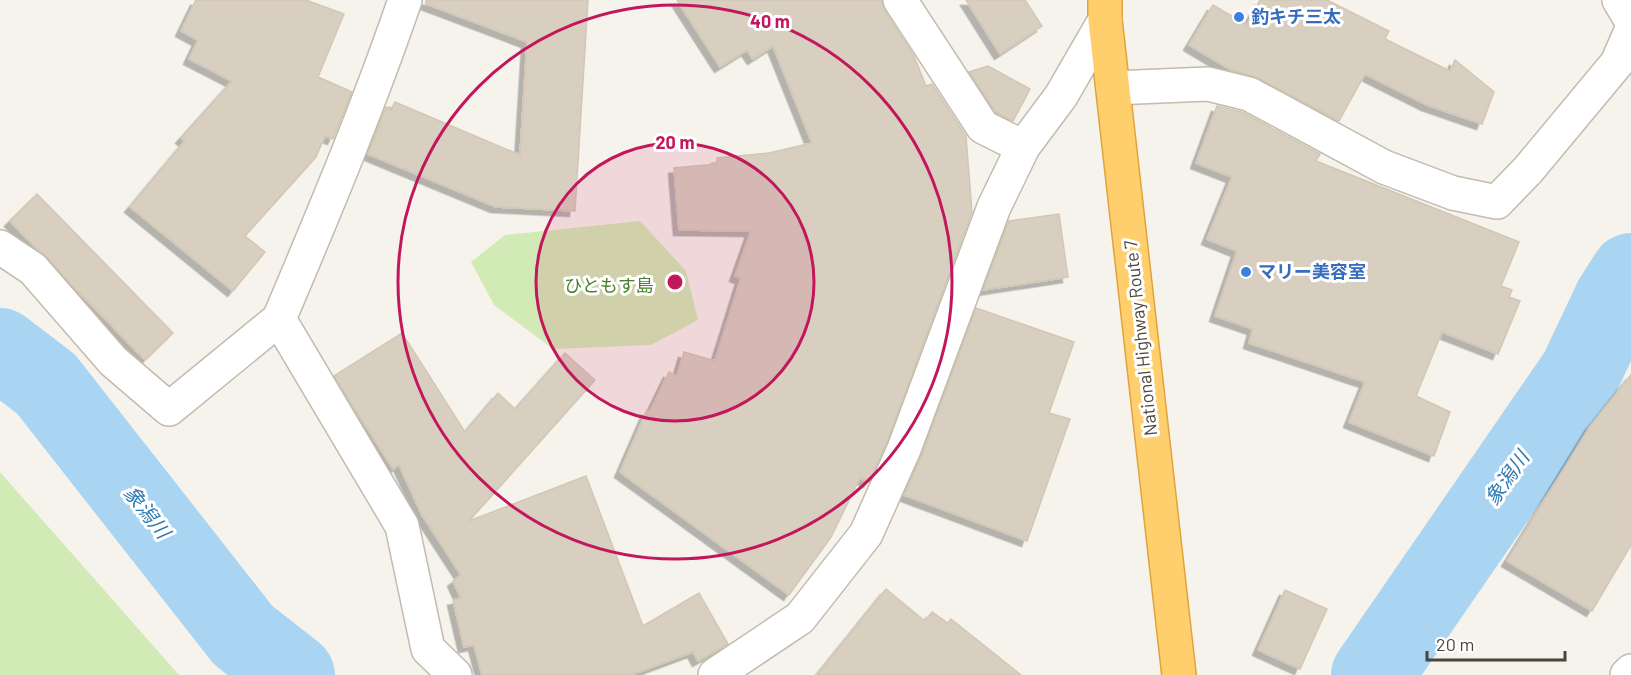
<svg xmlns="http://www.w3.org/2000/svg" width="1631" height="675" font-family="Barlow,'Noto Sans JP',sans-serif">
<style>
.green{fill:#d2eab5}
.lines{fill:none;stroke-linecap:round;stroke-linejoin:round}
.river{stroke:#a9d4f2;stroke-width:82}
.building{fill:#d8cfc1;stroke:#d3c7b4;stroke-width:1.5;filter:url(#shadow)}
.street-casing{stroke:#c2bbae;stroke-width:36}
.highway-casing{stroke:#e0a43c;stroke-width:36}
.street{stroke:#fff;stroke-width:33}
.highway{stroke:#ffcf6e;stroke-width:33}
.ring{fill:none;stroke:#c2185b;stroke-width:3}
.shop-dot{fill:#3f7fe0;stroke:#fff;stroke-width:2}
.labels{text-anchor:middle;stroke-width:6;stroke-linejoin:round;paint-order:stroke}
.shop-label{font-size:18px;font-weight:bold;fill:#366cbe;stroke:#fff;text-anchor:start}
.park-label{font-size:18px;fill:#4a7f2a;stroke:#fff}
.street-label{font-size:18px;fill:#4b4439;stroke:#fff}
.water-label{font-size:20px;font-style:italic;fill:#2e7ab2;stroke:#fff}
.centre{fill:#c2185b;stroke:#fff;stroke-width:3}
.ring-label{font-size:18px;text-anchor:middle;font-weight:bold;fill:#c2185b;stroke:#fff;stroke-width:6;stroke-linejoin:round;paint-order:stroke}
</style>
<defs>
<filter id="shadow"><feDropShadow dx="-5.5" dy="5.5" stdDeviation="0" flood-color="#0004"/></filter>
</defs>
<rect width="100%" height="100%" fill="#f6f3ec"/>
<g class="green">
<path d="M 640,221 L 686,271 L 698,320 L 651,345 L 553,349 L 494,305 L 471,262 L 505,235 Z"/>
<path d="M 0,472 L 179,675 L 0,675 Z"/>
</g>
<g class="lines">
<g class="river">
<path d="M 0,349 L 46,384 L 243,635 L 294,675"/>
<path d="M 1372,675 L 1580,373 L 1615,299 L 1631,274"/>
</g>
</g>
<g class="building">
<path d="M 196,0 L 306,0 L 344,14 L 318,77 L 352,92 L 333,139 L 325,136 L 316,157 L 245,236 L 265,252 L 233,291 L 130,207 L 185,141 L 181,138 L 232,81 L 189,59 L 198,40 L 181,31 Z"/>
<path d="M 426,0 L 588,0 L 575,211 L 496,207 L 368,154 L 386,107 L 391,110 L 395,102 L 520,155 L 527,42 L 426,4 Z"/>
<path d="M 677,0 L 881,0 L 884,10 L 914,56 L 926,86 L 932,84 L 966,136 L 972,212 L 887,442 L 869,482 L 860,478 L 831,537 L 789,595 L 620,472 L 647,410 L 650,411 L 669,372 L 677,376 L 684,352 L 715,361 L 741,278 L 735,276 L 751,231 L 679,230 L 674,168 L 717,164 L 717,158 L 769,153 L 812,143 L 773,46 L 753,59 L 747,50 L 720,67 Z"/>
<path d="M 966,0 L 1025,0 L 1042,26 L 1000,54 Z"/>
<path d="M 1260,0 L 1327,0 L 1389,31 L 1385,39 L 1450,71 L 1455,60 L 1494,92 L 1482,124 L 1427,105 L 1365,74 L 1339,121 L 1258,78 L 1231,70 L 1189,45 L 1213,5 L 1247,25 Z"/>
<path d="M 988,66 L 1030,89 L 1013,121 L 996,112 L 969,72 Z"/>
<path d="M 1217,106 L 1242,112 L 1320,154 L 1316,161 L 1519,242 L 1501,286 L 1512,290 L 1509,297 L 1520,301 L 1498,354 L 1442,332 L 1416,396 L 1450,412 L 1434,456 L 1349,422 L 1365,382 L 1249,343 L 1253,329 L 1215,316 L 1237,251 L 1207,239 L 1232,177 L 1196,163 Z"/>
<path d="M 37,194 L 173,333 L 145,360 L 73,286 L 47,257 L 36,248 L 10,221 Z"/>
<path d="M 1059,214 L 1068,277 L 983,290 L 1009,221 Z"/>
<path d="M 976,308 L 1074,342 L 1049,413 L 1070,419 L 1027,541 L 904,495 L 922,456 Z"/>
<path d="M 402,333 L 465,432 L 498,393 L 515,409 L 565,353 L 595,380 L 469,521 L 586,476 L 643,626 L 699,593 L 728,644 L 698,661 L 693,652 L 631,675 L 482,675 L 474,645 L 464,647 L 453,600 L 461,598 L 453,581 L 461,575 L 422,515 L 399,465 L 393,469 L 334,376 Z"/>
<path d="M 1631,375 L 1631,545 L 1592,611 L 1507,561 L 1590,426 Z"/>
<path d="M 886,589 L 925,621 L 932,612 L 948,623 L 951,619 L 1021,675 L 817,675 Z"/>
<path d="M 1285,590 L 1327,609 L 1300,669 L 1258,650 Z"/>
</g>
<g class="lines">
<g class="street-casing">
<g id="street">
<path d="M 405,0 C 368,108 324,213 279,319 L 402,526 L 428,649 L 455,675"/>
<path d="M 900,0 L 983,127 L 1023,147"/>
<path d="M 1619,0 L 1631,20"/>
<path d="M 1113,88 L 1208,84 L 1249,94 L 1384,167 L 1453,193 L 1497,202 L 1528,170 L 1617,63 L 1631,31"/>
<path d="M 0,247 L 33,269 L 113,361 L 169,409 L 279,319"/>
<path d="M 715,675 L 800,618 L 866,534 L 904,449 L 994,207 L 1023,147 L 1061,96 L 1105,20"/>
<path d="M 1627,675 L 1631,671"/>
</g>
</g>
<g class="highway-casing">
<path id="highway" d="M 1105,0 L 1105,20 L 1179,675"/>
</g>
<use href="#street" class="street"/>
<use href="#highway" class="highway"/>
</g>
<circle cx="675" cy="282" r="139" fill="#c2185b" fill-opacity=".12"/>
<g class="ring">
<circle cx="675" cy="282" r="139"/>
<circle cx="675" cy="282" r="277"/>
</g>
<g class="shop-dot">
<circle cx="1239" cy="17" r="6"/>
<circle cx="1246" cy="272" r="6"/>
</g>
<g class="labels">
<g class="shop-label">
<text x="1251" y="23">釣キチ三太</text>
<text x="1258" y="278">マリー美容室</text>
</g>
<g class="park-label">
<text x="609" y="292">ひともす島</text>
</g>
<g class="street-label">
<text transform="translate(1141 338) rotate(-96)" y="6">National Highway Route 7</text>
</g>
<g class="water-label">
<text transform="translate(1507 478) rotate(-55)" y="7">象潟川</text>
<text transform="translate(147 512) rotate(52)" y="7">象潟川</text>
</g>
</g>
<circle cx="675" cy="282" r="9" class="centre"/>
<g class="ring-label">
<text x="770" y="28">40 m</text>
<text x="675" y="149">20 m</text>
</g>
<path d="M1427 651v9h138v-9" fill="none" stroke="#4b4439" stroke-width="3"/>
<text x="1436" y="651" font-size="18" fill="#4b4439" stroke="#ffffff" stroke-width="4.5" paint-order="stroke">20 m</text>
</svg>
